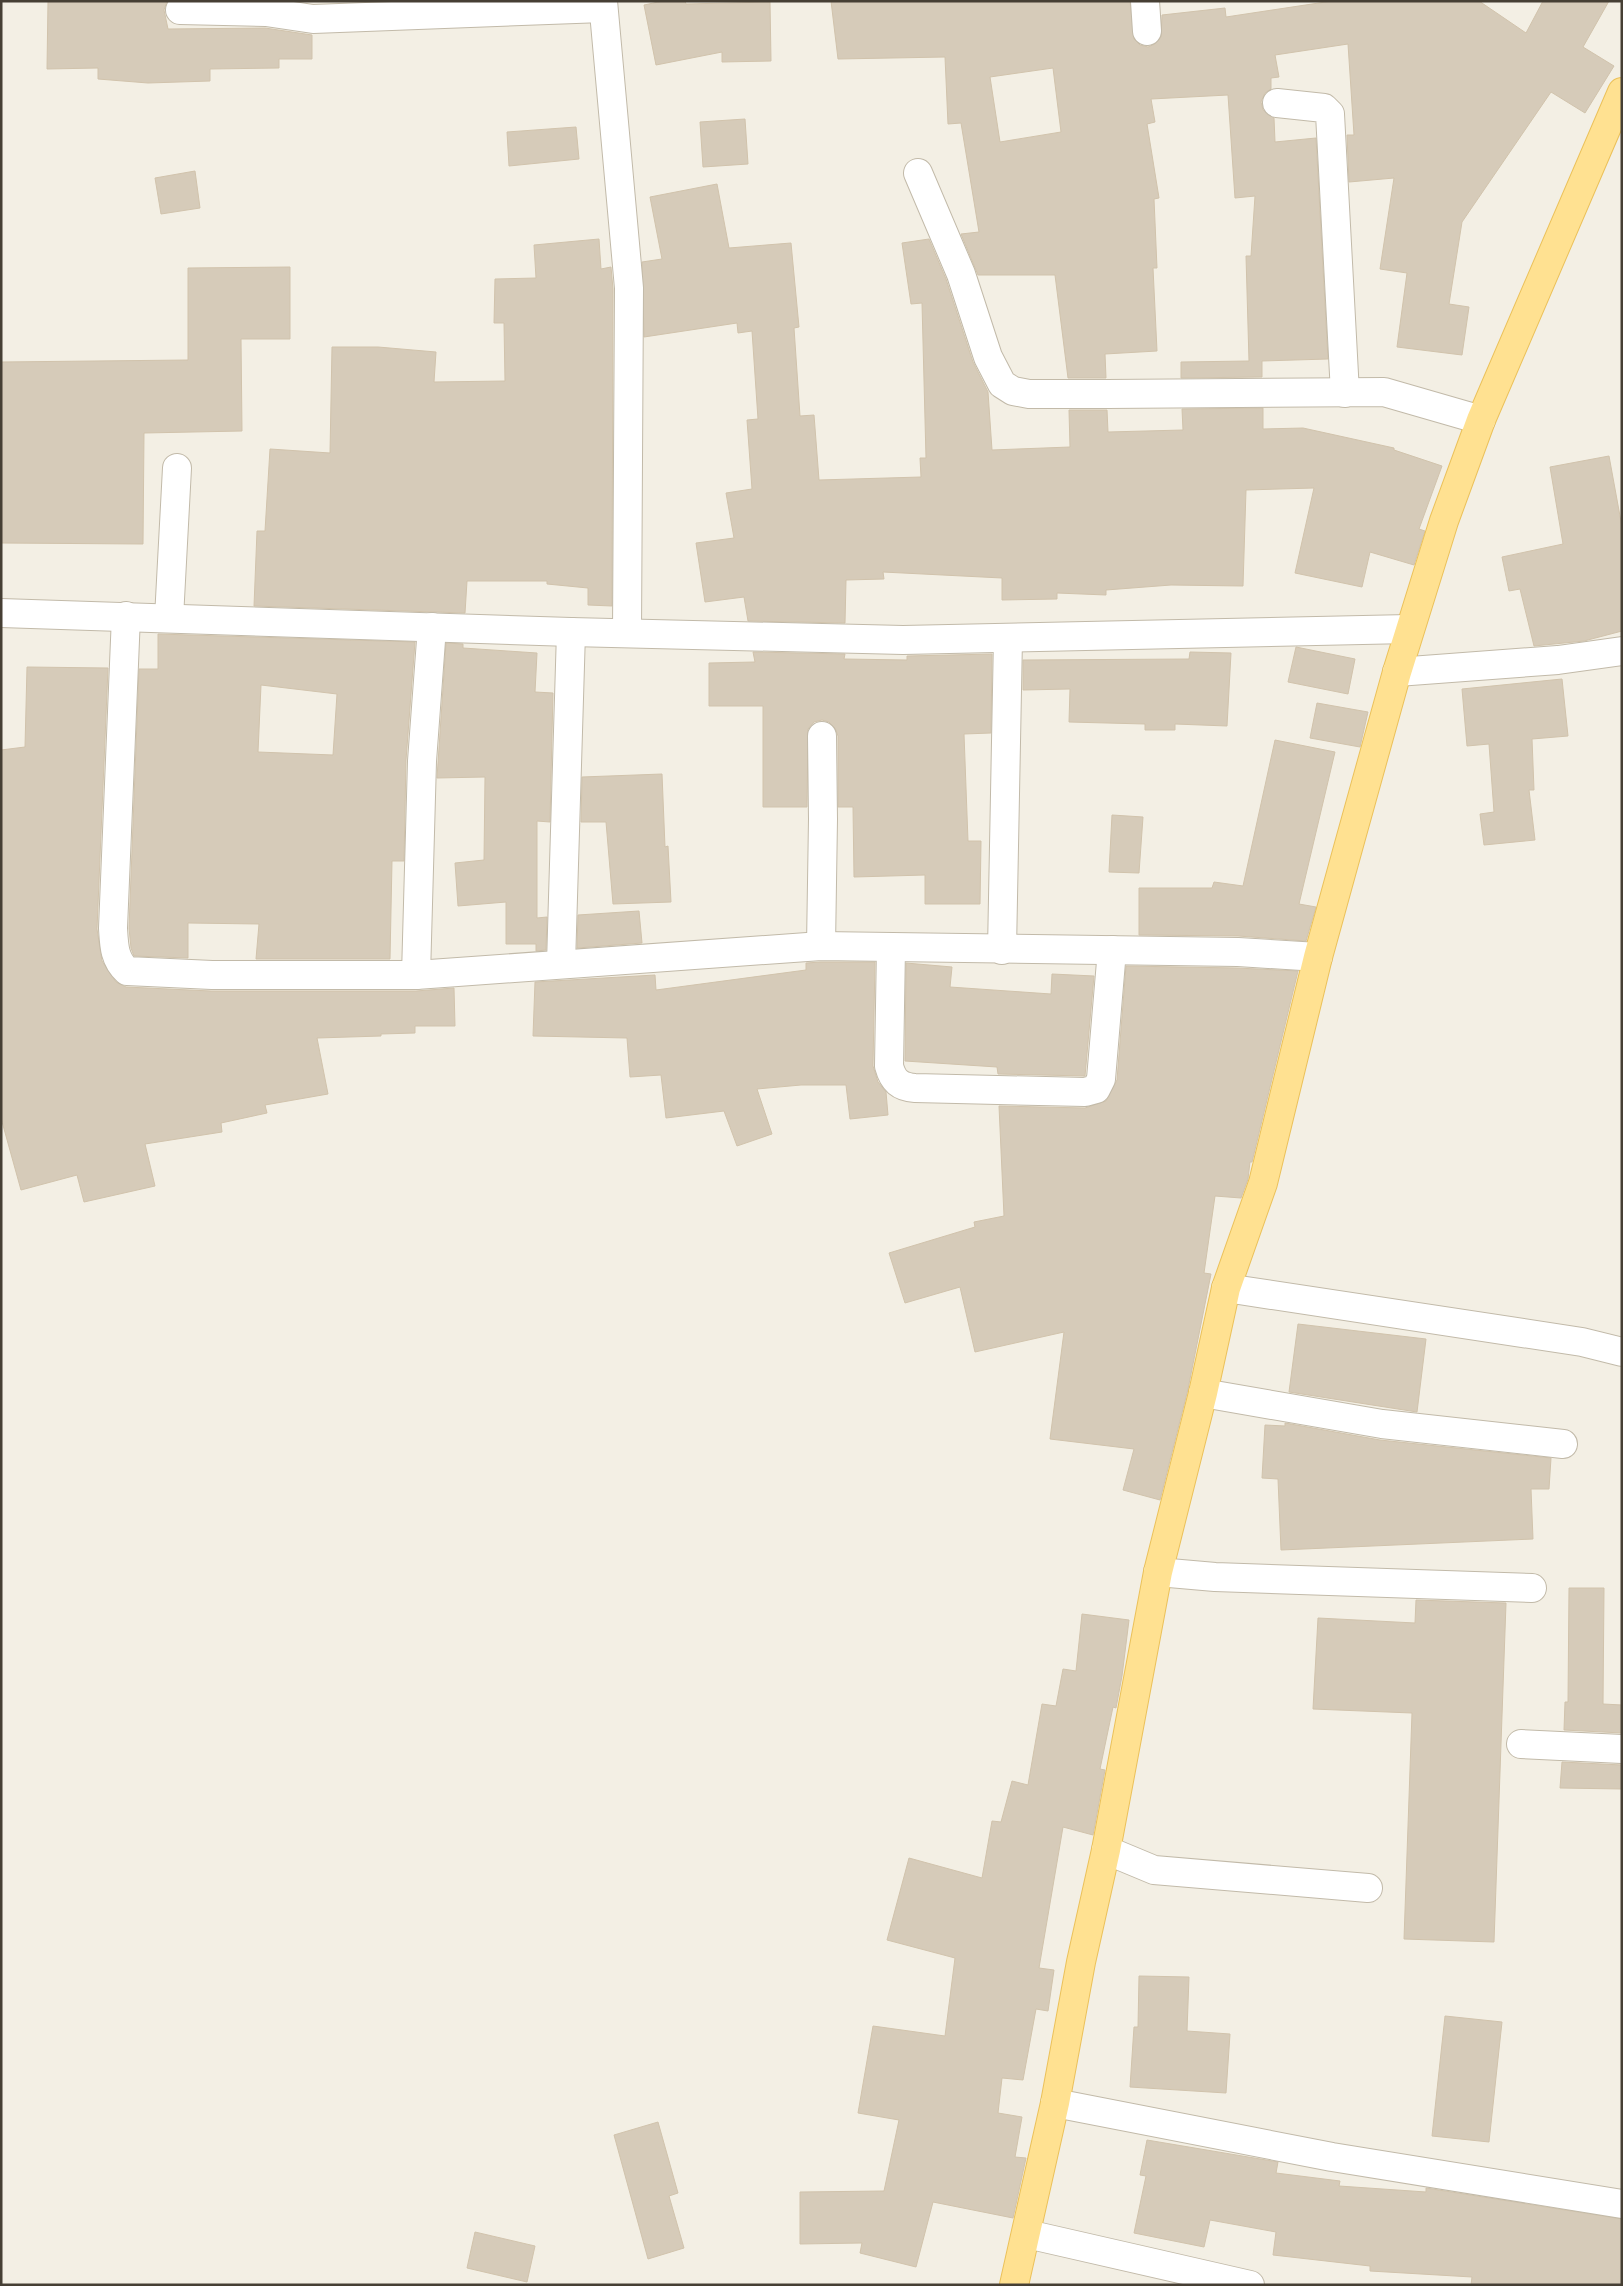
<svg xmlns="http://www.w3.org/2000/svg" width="1623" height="2286" font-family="'Space Grotesk',sans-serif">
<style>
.building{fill:#d6cbb9;stroke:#d1c3ac;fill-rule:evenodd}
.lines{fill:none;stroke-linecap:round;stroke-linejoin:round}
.minor-casing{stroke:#c2baa9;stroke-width:30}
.major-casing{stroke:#ebc15a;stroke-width:30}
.minor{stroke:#fff;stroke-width:28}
.major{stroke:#ffe191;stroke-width:28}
</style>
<rect width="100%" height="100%" fill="#f3efe4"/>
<g class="building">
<path d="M 48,1 L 167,1 L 164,10 L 168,29 L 265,28 L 312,35 L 312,59 L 279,59 L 279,68 L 210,69 L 210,81 L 148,83 L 98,79 L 98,68 L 47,69 Z"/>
<path d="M 663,1 L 685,1 L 686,4 L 770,2 L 771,61 L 722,62 L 722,52 L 656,65 L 644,5 Z"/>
<path d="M 831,1 L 1130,1 L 1134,39 L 1140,45 L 1148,47 L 1155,44 L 1161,37 L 1162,15 L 1225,8 L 1226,17 L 1332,1 L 1479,1 L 1526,33 L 1543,1 L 1609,1 L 1583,47 L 1614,66 L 1585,113 L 1551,92 L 1462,222 L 1449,304 L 1469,307 L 1462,355 L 1397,347 L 1407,273 L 1380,269 L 1394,178 L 1349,182 L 1347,135 L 1354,135 L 1348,44 L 1275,55 L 1279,77 L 1271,78 L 1271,89 L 1265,93 L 1261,102 L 1263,110 L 1274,118 L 1275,142 L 1316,138 L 1328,359 L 1262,361 L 1262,377 L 1181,378 L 1181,362 L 1249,361 L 1246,256 L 1251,256 L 1255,196 L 1235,198 L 1228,95 L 1151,99 L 1155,122 L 1147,124 L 1159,198 L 1154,199 L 1157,268 L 1153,268 L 1157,351 L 1105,354 L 1106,378 L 1068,378 L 1055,275 L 978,275 L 961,234 L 979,232 L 961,123 L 948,124 L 945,57 L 838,59 ZM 1053,68 L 1061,132 L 1000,142 L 990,77 Z"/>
<path d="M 745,119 L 748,164 L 703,167 L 700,122 Z"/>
<path d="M 576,127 L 579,159 L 509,166 L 507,132 Z"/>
<path d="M 195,171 L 200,208 L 161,214 L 155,178 Z"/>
<path d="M 717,184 L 729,248 L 791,243 L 799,327 L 794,328 L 800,416 L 814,415 L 819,480 L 921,477 L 920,458 L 926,458 L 922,303 L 911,304 L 902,243 L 929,239 L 946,279 L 973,362 L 988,392 L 992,450 L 1070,447 L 1069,410 L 1107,410 L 1108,432 L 1183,430 L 1182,409 L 1263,408 L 1263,429 L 1303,428 L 1394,448 L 1394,450 L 1442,466 L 1419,529 L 1425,531 L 1414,565 L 1370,552 L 1362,587 L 1295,573 L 1314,488 L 1246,490 L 1243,586 L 1171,585 L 1106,590 L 1106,595 L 1057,593 L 1057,599 L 1002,600 L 1002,578 L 883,572 L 884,579 L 846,580 L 845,623 L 748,621 L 744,597 L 705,602 L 696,543 L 734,538 L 726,493 L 752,489 L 747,420 L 758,419 L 752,331 L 738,333 L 737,323 L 644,337 L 642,262 L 662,259 L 650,197 Z"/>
<path d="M 599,239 L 601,269 L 611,267 L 613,289 L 612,606 L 588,605 L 588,588 L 547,584 L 547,581 L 467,581 L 465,613 L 254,606 L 257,531 L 265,531 L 270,449 L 330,453 L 332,347 L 378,347 L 436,352 L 434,382 L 505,381 L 504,323 L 494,323 L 495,279 L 536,278 L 534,245 Z"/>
<path d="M 290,267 L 290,339 L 241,339 L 242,431 L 144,433 L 143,544 L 1,543 L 1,362 L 188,360 L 188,268 Z"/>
<path d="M 1609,456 L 1622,527 L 1622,631 L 1584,641 L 1534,646 L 1520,589 L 1509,591 L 1502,557 L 1563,544 L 1550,467 Z"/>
<path d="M 158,634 L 415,642 L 406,760 L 404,861 L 392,861 L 390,959 L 256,959 L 259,924 L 188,923 L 188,958 L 134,956 L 131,948 L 129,928 L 139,669 L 158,669 ZM 261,685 L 337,694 L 333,755 L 258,752 Z"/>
<path d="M 446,643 L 463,644 L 463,648 L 537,653 L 535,692 L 553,693 L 550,822 L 537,821 L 537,918 L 547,917 L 546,950 L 536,951 L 536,944 L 506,944 L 506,902 L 458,906 L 455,863 L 484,860 L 485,777 L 437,778 Z"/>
<path d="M 1296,647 L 1355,659 L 1348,694 L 1288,682 Z"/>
<path d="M 753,652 L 845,654 L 844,659 L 907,660 L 907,656 L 992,654 L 991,733 L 964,734 L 968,841 L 981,841 L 980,904 L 925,904 L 925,875 L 854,877 L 853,807 L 838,807 L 838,736 L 835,728 L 829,722 L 822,720 L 814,722 L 808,729 L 807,807 L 763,807 L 763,706 L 709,706 L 709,663 L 755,662 Z"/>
<path d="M 1190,652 L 1231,653 L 1227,726 L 1175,724 L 1175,730 L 1145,730 L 1145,724 L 1069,722 L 1070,689 L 1023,690 L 1023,660 L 1189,659 Z"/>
<path d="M 27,667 L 108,668 L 97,929 L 102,961 L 116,982 L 126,987 L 211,991 L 416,991 L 454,988 L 455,1026 L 415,1026 L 415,1033 L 381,1034 L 381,1036 L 317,1038 L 328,1094 L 265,1105 L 267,1113 L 221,1123 L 222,1132 L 145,1144 L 155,1186 L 84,1202 L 77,1175 L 21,1190 L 1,1118 L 1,750 L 25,747 Z"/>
<path d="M 1562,679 L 1568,736 L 1532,739 L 1534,790 L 1529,790 L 1535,840 L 1484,845 L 1480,814 L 1494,812 L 1489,744 L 1467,746 L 1462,689 Z"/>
<path d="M 1317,703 L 1368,712 L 1360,747 L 1310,738 Z"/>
<path d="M 1275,740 L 1335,752 L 1299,904 L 1316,907 L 1306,941 L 1238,936 L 1139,935 L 1139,888 L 1212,888 L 1214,882 L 1243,886 Z"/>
<path d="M 662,774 L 665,847 L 668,846 L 671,902 L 613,904 L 606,822 L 581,822 L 582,777 Z"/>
<path d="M 1112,815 L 1143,817 L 1139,873 L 1109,872 Z"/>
<path d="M 639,911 L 642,943 L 577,948 L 578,915 Z"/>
<path d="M 821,962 L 875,962 L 873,1066 L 878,1082 L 886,1092 L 888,1115 L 850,1119 L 846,1085 L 801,1085 L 757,1089 L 772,1134 L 737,1146 L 724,1111 L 666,1118 L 661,1075 L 630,1077 L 627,1038 L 533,1036 L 535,982 L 655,975 L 656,990 L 806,970 L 806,963 Z"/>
<path d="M 906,963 L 952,967 L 950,987 L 1051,994 L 1052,974 L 1094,976 L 1085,1076 L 998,1074 L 997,1067 L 905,1061 Z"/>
<path d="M 1126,966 L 1237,968 L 1298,971 L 1252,1162 L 1250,1162 L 1248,1179 L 1241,1198 L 1215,1196 L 1204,1273 L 1211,1274 L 1188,1389 L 1160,1500 L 1123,1490 L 1134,1449 L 1050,1439 L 1064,1332 L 975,1352 L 960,1287 L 905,1303 L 889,1253 L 975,1227 L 974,1222 L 1004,1216 L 999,1106 L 1085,1108 L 1106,1101 L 1117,1080 Z"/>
<path d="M 1298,1324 L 1426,1339 L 1417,1412 L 1289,1392 Z"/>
<path d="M 1285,1423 L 1380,1440 L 1551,1458 L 1549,1489 L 1531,1489 L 1533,1539 L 1281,1550 L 1278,1479 L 1262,1478 L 1265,1425 L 1285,1426 Z"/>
<path d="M 1569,1588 L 1604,1588 L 1603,1704 L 1622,1705 L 1622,1733 L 1564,1730 L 1565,1702 L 1568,1702 Z"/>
<path d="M 1416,1600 L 1506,1603 L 1494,1942 L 1404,1939 L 1412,1713 L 1313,1709 L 1318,1618 L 1415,1623 Z"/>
<path d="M 1082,1614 L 1129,1620 L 1122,1676 L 1116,1708 L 1113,1707 L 1100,1769 L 1105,1770 L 1093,1835 L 1063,1827 L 1039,1968 L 1054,1970 L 1048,2011 L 1036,2009 L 1023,2080 L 1002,2078 L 998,2113 L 1022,2117 L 1015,2157 L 1026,2158 L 1013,2218 L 933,2202 L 916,2267 L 860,2253 L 862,2243 L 800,2244 L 800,2192 L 884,2191 L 899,2120 L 858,2113 L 873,2026 L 945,2036 L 955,1958 L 887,1940 L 909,1858 L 982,1878 L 992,1821 L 1001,1822 L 1012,1781 L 1028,1785 L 1042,1704 L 1056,1706 L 1063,1669 L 1076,1671 Z"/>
<path d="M 1562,1762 L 1622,1765 L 1622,1789 L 1560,1788 Z"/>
<path d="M 1139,1976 L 1189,1977 L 1187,2031 L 1230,2034 L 1226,2093 L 1130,2087 L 1134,2027 L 1138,2027 Z"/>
<path d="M 1445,2016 L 1502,2022 L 1489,2142 L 1432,2136 Z"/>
<path d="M 658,2122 L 678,2193 L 669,2196 L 684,2248 L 648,2259 L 614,2135 Z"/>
<path d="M 1147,2140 L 1278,2162 L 1276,2173 L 1340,2181 L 1339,2186 L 1426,2192 L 1426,2188 L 1622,2219 L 1622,2285 L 1471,2285 L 1472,2277 L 1370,2271 L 1370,2266 L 1273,2255 L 1276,2232 L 1210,2220 L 1204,2247 L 1134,2233 L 1146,2176 L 1140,2175 Z"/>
<path d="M 475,2232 L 535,2246 L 527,2282 L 467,2268 Z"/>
</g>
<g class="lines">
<g class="minor-casing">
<g id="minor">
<path d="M 603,1 L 629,288 L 627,632"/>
<path d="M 1145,1 L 1147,31"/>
<path d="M 180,10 L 266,12 L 313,19 L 603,8"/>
<path d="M 1277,103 L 1324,108 L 1330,114 L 1345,393"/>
<path d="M 918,173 L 961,274 L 988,357 L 1002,384 L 1013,391 L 1029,394 L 1107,394 L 1384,392 L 1481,420"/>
<path d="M 1,613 L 571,632 L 903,640 L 1409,629"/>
<path d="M 126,616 L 113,928 C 114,945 114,959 127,971 L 212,975 L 416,975 L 821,946 L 1238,952 L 1318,957"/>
<path d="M 169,618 L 177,468"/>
<path d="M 1397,672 L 1558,660 L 1622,651"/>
<path d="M 821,946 L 823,819 L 822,736"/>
<path d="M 891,947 L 889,1066 C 893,1081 900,1087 915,1088 L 1085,1092 L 1096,1089 L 1101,1079 L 1112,950"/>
<path d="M 1002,950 L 1008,638"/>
<path d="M 561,964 L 571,632"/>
<path d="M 416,975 L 422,761 L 432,627"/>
<path d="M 1226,1288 L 1582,1342 L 1622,1352"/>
<path d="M 1203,1393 L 1382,1424 L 1563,1444"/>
<path d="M 1158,1572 L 1215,1577 L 1532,1588"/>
<path d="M 1521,1744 L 1622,1749"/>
<path d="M 1106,1850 L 1154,1870 L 1368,1888"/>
<path d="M 1055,2103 L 1332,2157 L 1622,2204"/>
<path d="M 1027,2234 L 1250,2285"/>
</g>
</g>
<g class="major-casing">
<path id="major" d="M 1014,2285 L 1055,2103 L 1081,1962 L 1106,1850 L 1158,1572 L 1203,1393 L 1226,1288 L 1263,1183 L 1318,957 L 1350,841 L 1397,672 L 1444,521 L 1481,420 L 1622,92"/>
</g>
<use href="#minor" class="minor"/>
<use href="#major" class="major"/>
</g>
<rect width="1623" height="2286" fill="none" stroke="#463f34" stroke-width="5"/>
</svg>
